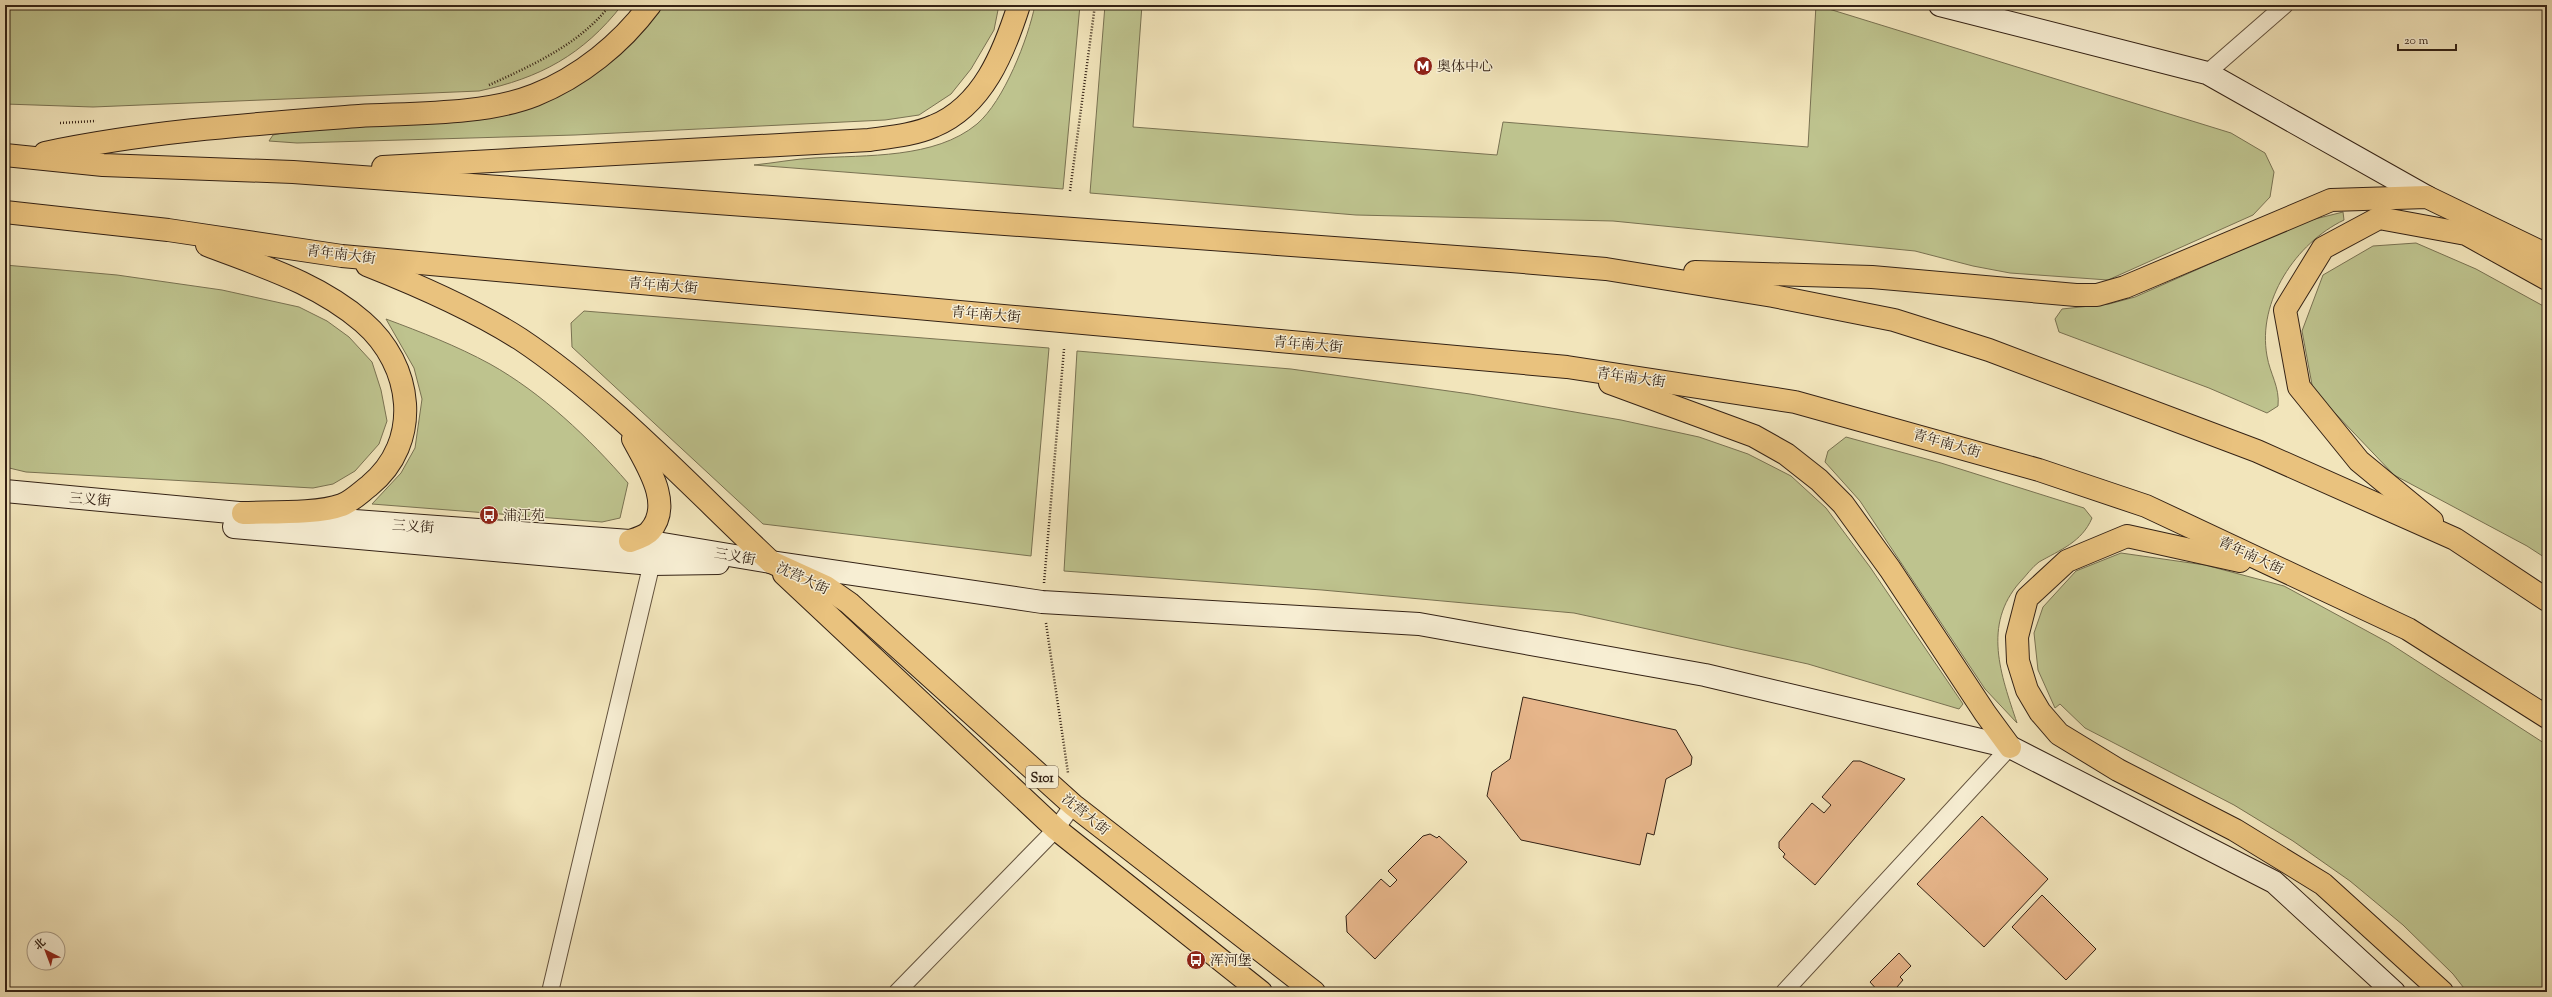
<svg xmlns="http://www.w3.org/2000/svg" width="2552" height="997" font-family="'Sorts Mill Goudy','Noto Serif SC',serif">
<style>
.green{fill:#bec38e;stroke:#797252}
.building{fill:#e6b58a;stroke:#342215}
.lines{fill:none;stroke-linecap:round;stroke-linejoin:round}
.street-casing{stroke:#64533e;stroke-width:18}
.secondary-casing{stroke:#342215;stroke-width:24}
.primary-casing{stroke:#342215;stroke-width:24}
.highway-casing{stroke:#342215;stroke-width:24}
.path{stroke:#342215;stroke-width:2.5;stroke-dasharray:1 2;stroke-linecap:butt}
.street{stroke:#f7eed3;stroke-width:16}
.secondary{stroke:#f7eed3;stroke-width:22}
.primary{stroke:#e9c27e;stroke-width:22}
.highway{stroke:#e9c27e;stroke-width:22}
.labels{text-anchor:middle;stroke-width:3;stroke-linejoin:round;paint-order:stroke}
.shield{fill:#f7eed3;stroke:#6e5f4e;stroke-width:1}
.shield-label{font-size:13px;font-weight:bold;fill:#342215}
.poi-label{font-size:14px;fill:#342215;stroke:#f7eed3;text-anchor:start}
.street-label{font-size:14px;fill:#342215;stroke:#f7eed3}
</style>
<rect width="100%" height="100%" fill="#f2e5bb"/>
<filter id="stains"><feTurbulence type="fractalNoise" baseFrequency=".005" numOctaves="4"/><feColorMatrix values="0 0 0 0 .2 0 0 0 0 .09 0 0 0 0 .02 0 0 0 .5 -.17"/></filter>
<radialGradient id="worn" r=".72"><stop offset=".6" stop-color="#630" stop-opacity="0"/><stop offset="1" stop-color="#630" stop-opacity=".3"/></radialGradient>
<g class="green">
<path d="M 10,5 L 622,5 C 583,55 540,78 479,91 L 93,107 L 5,104 L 5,55 Z"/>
<path d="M 660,5 L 999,5 L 994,30 L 971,69 L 951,94 L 919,115 L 885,120 L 575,135 L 297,143 L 269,141 L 273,135 L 305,128 L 523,109 Z"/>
<path d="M 1035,5 L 1080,5 L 1063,189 L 754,165 C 774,163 794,159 814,158 C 866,155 935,159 977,124 C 1004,101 1028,39 1035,5 Z"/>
<path d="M 1105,5 L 1142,5 L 1133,127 L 1497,155 L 1503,122 L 1808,147 L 1816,5 L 2231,133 L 2265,153 L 2274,172 L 2270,197 L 2253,215 L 2108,280 L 2010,273 L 1973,266 L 1915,251 L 1613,221 L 1356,215 L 1090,193 Z"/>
<path d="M 2343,212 L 2344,220 C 2296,243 2257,301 2267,356 C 2270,374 2280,387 2278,406 L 2267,413 L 2209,388 L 2059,332 L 2055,319 L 2062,309 L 2109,304 L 2135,297 L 2307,221 Z"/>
<path d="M 2416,243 L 2476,269 L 2547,308 L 2547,559 L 2527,546 L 2394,475 L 2313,390 L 2302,331 L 2323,275 L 2373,246 Z"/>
<path d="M 5,265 L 117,275 L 222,290 L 299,307 L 327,321 L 349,337 L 372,362 L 381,390 L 387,421 L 379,444 L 355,471 L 333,484 L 313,488 L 26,472 L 5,467 Z"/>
<path d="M 584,311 L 1049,348 L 1031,556 L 763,524 L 572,347 L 571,323 Z"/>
<path d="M 386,319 C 421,332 457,346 490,364 C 542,393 589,438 628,483 L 620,518 L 602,522 L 372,504 L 401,473 L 415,448 L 422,399 L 414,368 Z"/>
<path d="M 1077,351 L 1291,369 L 1470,394 L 1621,420 L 1699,437 L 1748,454 L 1791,476 L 1826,508 L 1870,567 L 1963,704 L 1959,709 L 1808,664 L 1574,613 L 1322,590 L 1064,571 Z"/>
<path d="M 1846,437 L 1941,463 L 2084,508 L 2092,518 C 2082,542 2060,550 2039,562 C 2032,567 2026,576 2020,582 C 1982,625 2001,675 2017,723 L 1985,689 L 1860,501 L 1825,462 L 1828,451 Z"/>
<path d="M 2121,553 L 2205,565 L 2284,586 L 2389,643 L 2547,745 L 2547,992 L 2467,992 L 2453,974 L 2403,925 L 2350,881 L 2293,841 L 2234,805 L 2085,728 L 2060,704 L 2055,708 L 2038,670 L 2034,633 L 2043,607 L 2076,571 Z"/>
</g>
<g class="building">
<path d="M 1523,697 L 1676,730 L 1692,757 L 1691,765 L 1666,779 L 1654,835 L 1647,833 L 1640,865 L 1521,840 L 1487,796 L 1492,772 L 1510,759 Z"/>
<path d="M 1853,761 L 1860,761 L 1905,779 L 1815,885 L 1783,857 L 1785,854 L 1779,848 L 1779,842 L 1812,803 L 1824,813 L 1831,805 L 1822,797 Z"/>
<path d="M 1982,816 L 2048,879 L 1984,947 L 1917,884 Z"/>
<path d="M 1430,834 L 1437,838 L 1439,836 L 1467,862 L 1375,959 L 1347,932 L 1346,916 L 1381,879 L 1390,887 L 1397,880 L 1388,871 L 1423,836 Z"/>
<path d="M 2042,895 L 2096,949 L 2066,980 L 2012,927 Z"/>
<path d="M 1899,953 L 1911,966 L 1900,977 L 1903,980 L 1897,987 L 1902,992 L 1879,992 L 1870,982 Z"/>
</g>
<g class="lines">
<g class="street-casing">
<g id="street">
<path d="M 2207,73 L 2285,5"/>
<path d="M 550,992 L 654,554"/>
<path d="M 897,992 L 1056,829 L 1073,805"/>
<path d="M 1784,992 L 2010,747"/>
</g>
</g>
<g class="secondary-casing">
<g id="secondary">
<path d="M 1940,5 L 2207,73 L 2427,197"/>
<path d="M 5,491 L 261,515"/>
<path d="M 300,517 L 657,543 L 771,562 L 1042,602 L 1419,624 L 1705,675 L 2010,747 L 2274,882 L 2394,992"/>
<path d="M 234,527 L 652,564 L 718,563"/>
</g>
</g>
<g class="primary-casing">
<g id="primary">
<path d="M 771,562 L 826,587 L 849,603 L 1073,805 L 1314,992"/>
<path d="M 784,574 L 1056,829 L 1261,992"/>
</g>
</g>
<g class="highway-casing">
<g id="highway">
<path d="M 45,153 C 149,131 254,124 359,116 C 412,113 485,115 535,95 C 580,77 621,44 650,5"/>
<path d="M 5,155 L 103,165 L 293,172 L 1511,261 L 1606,269 L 1773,296 L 1894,320 L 1989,350 L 2257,451 L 2455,539 L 2547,600"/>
<path d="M 383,167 L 869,140 C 890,137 914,135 934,126 C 983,106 1004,52 1019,5"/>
<path d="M 5,212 L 168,230 L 342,256 L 1567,367 L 1795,402 L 2039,470 L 2146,506 L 2408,629 L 2547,717"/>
<path d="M 207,245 C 261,266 318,283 363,322 C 413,365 423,442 369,486 C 361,492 352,501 342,505 C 318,514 270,512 243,513"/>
<path d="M 367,265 C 420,286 473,309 520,339 C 610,399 692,488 771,562"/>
<path d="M 1695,272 L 1872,277 L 2076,295 L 2097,295 L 2125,287 L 2331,200 L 2427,197 L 2547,255"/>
<path d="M 1610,383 L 1754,436 L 1786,454 L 1819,480 L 1843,504 L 1890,569 L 1985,713 L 2010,747"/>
<path d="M 2432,521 L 2359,461 L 2299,387 L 2285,310 L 2323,248 L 2379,218 L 2466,234 L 2547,279"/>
<path d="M 630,541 C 636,539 646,536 650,531 C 674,504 646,464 633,439"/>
<path d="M 2240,561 L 2127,536 L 2067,561 L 2027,598 L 2017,637 L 2018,661 L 2027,690 L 2040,712 L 2059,734 L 2118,770 L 2235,830 L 2323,884 L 2442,992"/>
</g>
</g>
<g class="path">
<path d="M 489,85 C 533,65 580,44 610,5"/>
<path d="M 60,123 L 96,121"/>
<path d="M 1070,191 L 1095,5"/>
<path d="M 1044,583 L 1064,349"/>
<path d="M 1046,623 L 1068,773"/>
</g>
<use href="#street" class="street"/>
<use href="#secondary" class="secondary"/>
<use href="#primary" class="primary"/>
<use href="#highway" class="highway"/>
</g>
<defs>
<g id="metro-disc" transform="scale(1)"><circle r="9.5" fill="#8f2418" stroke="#f7eed3"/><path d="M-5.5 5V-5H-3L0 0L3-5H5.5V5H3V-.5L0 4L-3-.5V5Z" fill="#fff"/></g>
<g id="bus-disc" transform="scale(1)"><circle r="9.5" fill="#8f2418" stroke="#f7eed3"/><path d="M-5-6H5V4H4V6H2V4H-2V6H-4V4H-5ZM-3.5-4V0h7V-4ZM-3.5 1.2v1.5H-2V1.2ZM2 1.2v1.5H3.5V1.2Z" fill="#fff"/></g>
</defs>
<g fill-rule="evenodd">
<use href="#metro-disc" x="1423" y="66"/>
<use href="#bus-disc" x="489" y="515"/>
<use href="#bus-disc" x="1196" y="960"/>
</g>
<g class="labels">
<rect class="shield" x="1026" y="766" width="32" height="22" rx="3"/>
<g class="shield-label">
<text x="1042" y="782">S101</text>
</g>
<g class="poi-label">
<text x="1437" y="71">奥体中心</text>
<text x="503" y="520">浦江苑</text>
<text x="1210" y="965">浑河堡</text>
</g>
<g class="street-label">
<text transform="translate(341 254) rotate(7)" y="5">青年南大街</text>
<text transform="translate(663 285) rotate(5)" y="5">青年南大街</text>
<text transform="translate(986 314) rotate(5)" y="5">青年南大街</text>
<text transform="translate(1308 344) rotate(5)" y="5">青年南大街</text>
<text transform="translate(1631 377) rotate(8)" y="5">青年南大街</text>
<text transform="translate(1947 443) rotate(16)" y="5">青年南大街</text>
<text transform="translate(90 499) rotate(5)" y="5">三义街</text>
<text transform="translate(413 526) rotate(4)" y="5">三义街</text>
<text transform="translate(2251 555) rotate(25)" y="5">青年南大街</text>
<text transform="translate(735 556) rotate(10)" y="5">三义街</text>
<text transform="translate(803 578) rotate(25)" y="5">沈营大街</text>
<text transform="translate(1086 814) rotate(39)" y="5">沈营大街</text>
</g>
</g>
<rect width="2552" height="997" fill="none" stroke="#f2e5bb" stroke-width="20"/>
<rect x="6" y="6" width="2540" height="985" fill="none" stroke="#342215" stroke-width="2"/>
<rect x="10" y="10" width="2532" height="977" fill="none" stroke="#342215"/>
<g transform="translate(46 951) rotate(318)"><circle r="19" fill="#f7eed3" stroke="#a99c87"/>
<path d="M0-3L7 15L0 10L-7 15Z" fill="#8f2418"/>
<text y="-6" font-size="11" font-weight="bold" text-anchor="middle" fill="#342215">北</text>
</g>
<path d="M2398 44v6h58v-6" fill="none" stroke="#342215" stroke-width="2"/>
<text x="2404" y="44" font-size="12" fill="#342215" stroke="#f7eed3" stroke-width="3" paint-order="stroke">20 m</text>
<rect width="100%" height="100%" filter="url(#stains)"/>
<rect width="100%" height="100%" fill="url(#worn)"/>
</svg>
